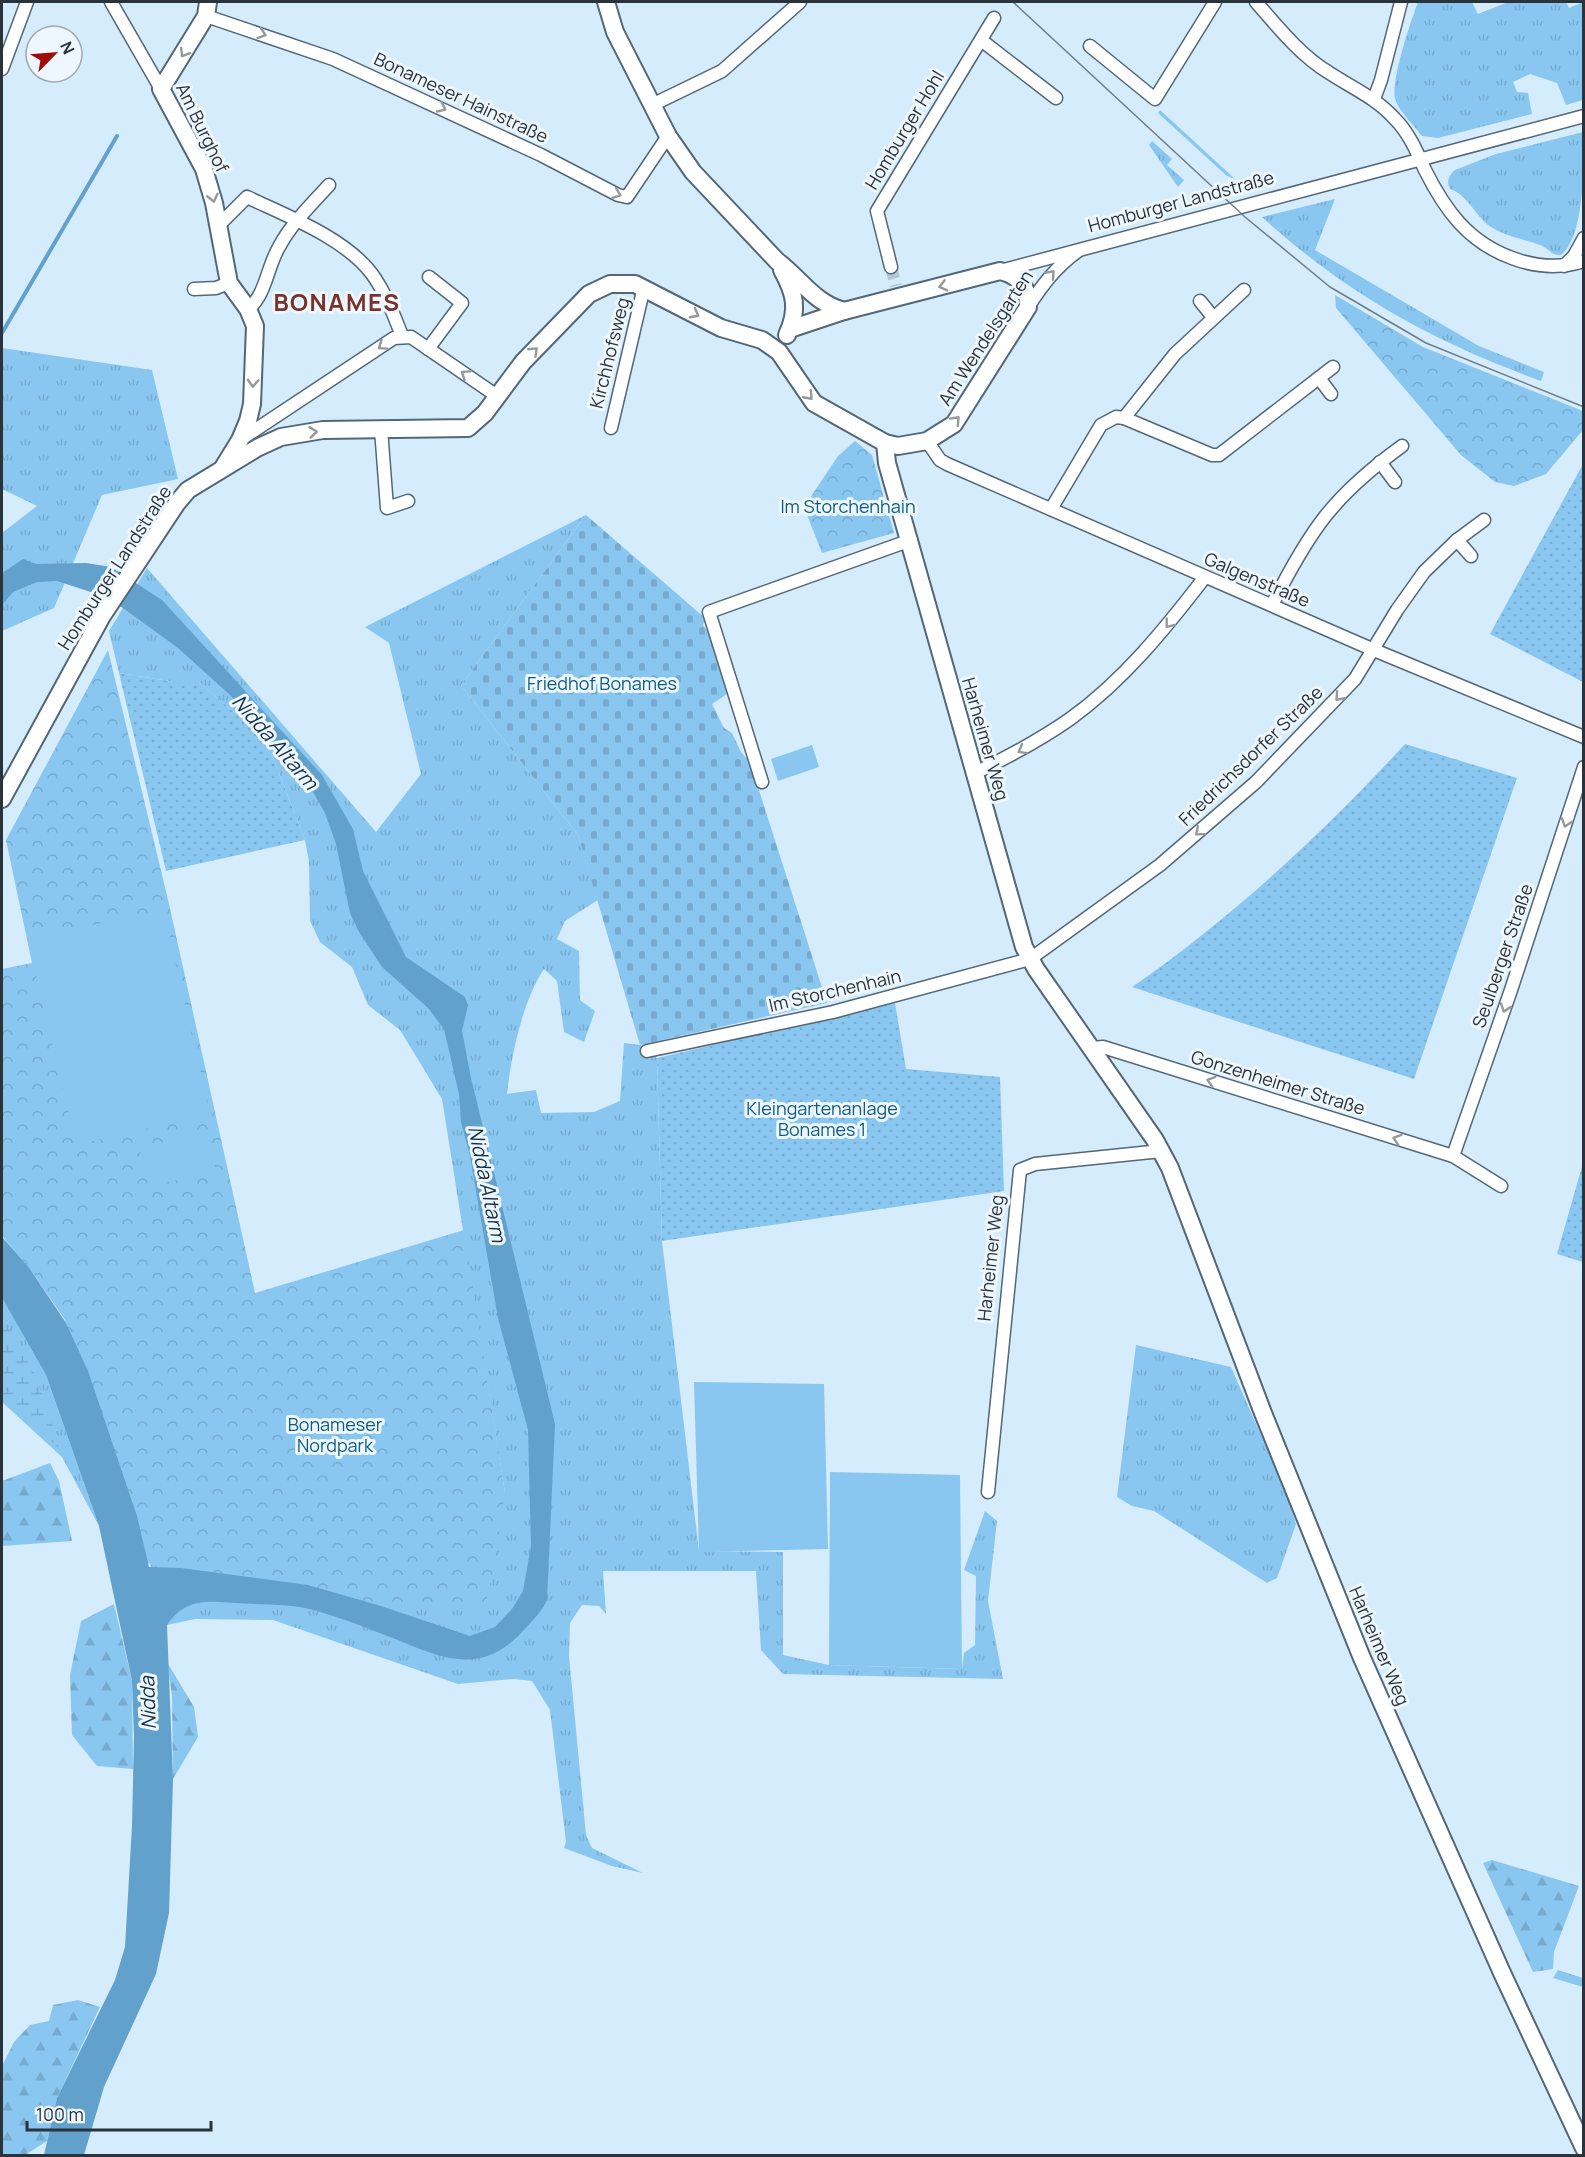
<svg xmlns="http://www.w3.org/2000/svg" width="1585" height="2157" font-family="Manrope,sans-serif">
<style>
.grass{fill:url(#grass-tufts)}
.forest{fill:url(#forest-firs)}
.wetland{fill:url(#wetland-marsh)}
.cemetery{fill:url(#cemetery-stones)}
.park{fill:url(#park-crowns)}
.garden{fill:url(#garden-dots)}
.pitch{fill:#89c7f1}
.water{fill:#61a1cc}
.lines{fill:none;stroke-linecap:round;stroke-linejoin:round}
.stream{stroke:#61a1cc;stroke-width:4}
.minor-tunnel{stroke:#b3c7d6;stroke-width:12;stroke-dasharray:12 6;stroke-linecap:butt}
.minor-casing{stroke:#536776;stroke-width:15}
.tertiary-casing{stroke:#536776;stroke-width:20}
.minor{stroke:#fff;stroke-width:12}
.tertiary{stroke:#fff;stroke-width:16}
.tram{stroke:#6e7d87;stroke-width:1.5}
.oneway{stroke:#94999c}
.labels{text-anchor:middle;stroke-width:6;stroke-linejoin:round;paint-order:stroke}
.street-label{font-size:18px;fill:#2a3339;stroke:#eef7fe}
.park-label{font-size:18px;fill:#0c5c85;stroke:#eef7fe}
.water-label{font-size:20px;font-style:italic;fill:#143143;stroke:#eef7fe}
.district-label{font-size:24px;font-weight:bold;letter-spacing:1.5px;fill:#79332a;stroke:#eef7fe}
</style>
<defs>
<pattern id="grass-tufts" width="24" height="20" patternUnits="userSpaceOnUse" patternTransform="scale(1.5)"><rect width="24" height="20" fill="#89c7f1"/><path d="M3 7l-1-3M5 7V3M7 7l1-3M15 17l-1-3M17 17v-4M19 17l1-3" fill="none" stroke="#76abcf"/></pattern>
<pattern id="forest-firs" width="22" height="20" patternUnits="userSpaceOnUse" patternTransform="scale(1.5)"><rect width="22" height="20" fill="#89c7f1"/><path d="M5 1l3.5 6h-7zM16 11l3.5 6h-7z" fill="#76abcf"/></pattern>
<pattern id="wetland-marsh" width="20" height="14" patternUnits="userSpaceOnUse" patternTransform="scale(1.5)"><rect width="20" height="14" fill="#89c7f1"/><path d="M1 5h8M5 5V1M11 12h8M15 12V8" fill="none" stroke="#76abcf"/></pattern>
<pattern id="cemetery-stones" width="16" height="16" patternUnits="userSpaceOnUse" patternTransform="scale(1.5)"><rect width="16" height="16" fill="#89c7f1"/><path d="M2 7V4a2 2 0 0 1 4 0v3zM10 15v-3a2 2 0 0 1 4 0v3z" fill="#76abcf"/></pattern>
<pattern id="park-crowns" width="20" height="18" patternUnits="userSpaceOnUse" patternTransform="scale(1.5)"><rect width="20" height="18" fill="#89c7f1"/><path d="M2 6a3 3 0 1 1 6 0M12 15a3 3 0 1 1 6 0" fill="none" stroke="#76abcf"/></pattern>
<pattern id="garden-dots" width="8" height="8" patternUnits="userSpaceOnUse" patternTransform="scale(1.5)"><rect width="8" height="8" fill="#89c7f1"/><path d="M2 2h.1M6 6h.1" fill="none" stroke="#76abcf" stroke-width="1.8" stroke-linecap="round"/></pattern>
</defs>
<rect width="100%" height="100%" fill="#d5ecfd"/>
<g class="grass">
<path d="M 1418,2 L 1472,2 L 1478,14 L 1508,2 L 1566,2 L 1569,8 L 1583,2 L 1583,100 L 1566,105 L 1557,83 L 1530,74 L 1513,82 L 1517,92 L 1528,93 L 1532,114 L 1438,138 L 1422,136 C 1414,125 1398,111 1395,98 C 1391,79 1411,21 1418,2 Z"/>
<path d="M 1160,110 L 1235,179 L 1227,176 L 1158,113 Z"/>
<path d="M 1583,132 C 1584,164 1585,236 1561,255 C 1551,256 1549,248 1540,245 C 1524,239 1507,237 1491,227 C 1476,217 1467,194 1450,189 C 1446,182 1449,175 1455,170 L 1496,154 Z"/>
<path d="M 1152,141 L 1172,159 L 1167,165 L 1184,180 L 1178,187 L 1149,145 Z"/>
<path d="M 1335,199 L 1315,250 L 1479,346 L 1544,372 L 1541,381 C 1432,341 1348,295 1262,217 Z"/>
<path d="M 2,348 L 152,370 L 178,479 L 102,495 L 54,608 L 2,631 L 2,533 L 37,506 L 2,489 Z"/>
<path d="M 586,515 L 461,685 L 578,835 L 598,900 L 565,921 L 557,939 L 579,951 L 580,1000 L 595,1011 L 584,1042 L 564,1032 L 557,981 L 544,969 C 523,1000 511,1056 507,1094 L 536,1090 L 541,1113 L 594,1112 L 620,1101 L 624,1043 L 640,1045 L 657,1058 L 662,1241 L 699,1551 L 783,1552 L 783,1655 L 829,1665 L 962,1669 L 964,1653 L 975,1645 L 976,1576 L 964,1570 L 985,1511 L 997,1521 L 988,1601 L 1003,1679 L 783,1674 L 761,1650 L 756,1571 L 603,1571 L 606,1614 L 599,1606 L 582,1605 L 570,1623 L 569,1656 L 586,1835 L 592,1848 L 643,1873 L 612,1866 L 564,1848 L 566,1842 L 550,1710 L 532,1681 L 514,1679 L 458,1684 L 273,1620 L 195,1619 L 167,1625 L 137,1516 L 66,1323 L 82,1318 L 505,1493 L 442,1099 L 400,1030 L 368,1005 L 352,967 L 320,942 L 310,921 L 309,862 L 305,840 L 266,740 L 199,682 L 175,682 L 119,673 L 109,631 L 147,568 L 376,832 L 421,774 L 389,643 L 365,627 Z"/>
<path d="M 2,1298 L 46,1375 L 99,1526 L 62,1457 L 2,1402 Z"/>
<path d="M 1136,1345 L 1231,1367 L 1286,1492 L 1296,1524 L 1277,1578 L 1267,1583 L 1154,1511 L 1132,1506 L 1117,1497 Z"/>
<path d="M 1558,1970 L 1583,1978 L 1583,1987 L 1553,1978 Z"/>
</g>
<g class="forest">
<path d="M 50,1463 L 59,1481 L 72,1541 L 2,1546 L 2,1481 Z"/>
<path d="M 114,1604 L 132,1681 L 133,1769 L 97,1766 L 72,1735 L 70,1675 L 81,1621 Z"/>
<path d="M 167,1662 L 194,1707 L 198,1737 L 173,1779 L 172,1695 Z"/>
<path d="M 1492,1860 L 1579,1886 L 1554,1952 L 1553,1969 L 1533,1972 L 1483,1863 Z"/>
<path d="M 78,2000 L 100,2007 L 57,2098 L 47,2141 L 25,2155 L 2,2156 L 2,2066 L 14,2042 L 30,2025 L 49,2021 L 53,2005 Z"/>
</g>
<path class="wetland" d="M 2,1314 L 37,1379 L 61,1450 L 2,1397 Z"/>
<path class="cemetery" d="M 586,515 L 705,618 L 703,625 L 712,637 L 730,692 L 712,704 L 724,728 L 732,733 L 741,752 L 750,762 L 827,1003 L 640,1045 L 578,835 L 461,685 Z"/>
<g class="park">
<path d="M 1335,295 L 1423,347 L 1583,411 L 1583,430 L 1546,474 L 1514,486 L 1495,482 L 1461,455 L 1336,308 Z"/>
<path d="M 855,441 L 872,455 L 894,533 L 822,553 L 804,507 L 838,456 Z"/>
<path d="M 108,650 L 169,904 L 255,1293 L 464,1230 L 505,1493 L 494,1567 L 484,1611 L 385,1605 L 196,1574 L 147,1563 L 65,1320 L 28,1266 L 2,1236 L 2,969 L 32,963 L 6,840 Z"/>
</g>
<g class="garden">
<path d="M 1583,464 L 1583,682 L 1490,634 Z"/>
<path d="M 119,673 L 175,682 L 199,682 L 266,740 L 305,840 L 166,871 Z"/>
<path d="M 1405,744 L 1517,778 L 1414,1079 L 1132,987 C 1233,917 1322,834 1405,744 Z"/>
<path d="M 895,1003 L 906,1069 L 1000,1077 L 1004,1191 L 662,1241 L 657,1058 Z"/>
<path d="M 1583,1163 L 1584,1262 L 1583,1262 L 1557,1254 Z"/>
</g>
<g class="pitch">
<path d="M 812,745 L 819,767 L 778,781 L 771,759 Z"/>
<path d="M 163,909 L 210,1114 L 76,1145 L 28,940 Z"/>
<path d="M 206,1131 L 216,1171 L 151,1186 L 139,1148 Z"/>
<path d="M 694,1382 L 824,1384 L 828,1549 L 699,1552 Z"/>
<path d="M 830,1472 L 960,1475 L 962,1669 L 829,1665 Z"/>
</g>
<path class="water" d="M 23,559 L 36,564 L 86,563 L 111,567 L 162,600 L 322,775 L 353,829 L 363,871 L 406,957 L 465,997 L 468,1005 L 462,1031 L 471,1078 L 555,1424 L 547,1600 C 541,1613 532,1621 522,1632 C 475,1683 430,1651 377,1632 C 358,1624 337,1617 317,1611 C 292,1603 261,1605 235,1603 C 207,1601 185,1598 167,1625 L 173,1779 L 169,1913 L 156,1974 L 104,2087 L 84,2155 L 44,2155 L 57,2098 L 115,1980 L 125,1947 L 132,1826 L 134,1737 L 132,1681 L 99,1526 L 46,1375 L 2,1298 L 2,1237 L 28,1266 L 66,1323 L 88,1371 L 137,1516 L 149,1567 L 181,1568 L 308,1585 L 381,1606 L 470,1636 L 495,1627 L 512,1609 L 523,1591 L 531,1546 L 528,1430 L 498,1318 L 470,1156 L 461,1122 L 459,1094 L 444,1029 L 428,1008 L 382,967 L 359,932 L 350,913 L 336,844 L 325,813 L 309,785 L 230,695 L 178,648 L 123,608 L 100,595 L 57,581 L 37,582 L 13,592 L 2,605 L 2,573 Z"/>
<g class="lines">
<path class="stream" d="M 2,333 L 117,136"/>
<path class="minor-tunnel" d="M 891,267 L 896,286"/>
<g class="minor-casing">
<g id="minor">
<path d="M 111,2 L 161,89"/>
<path d="M 1256,2 C 1277,26 1300,55 1328,72 C 1352,88 1375,97 1395,119 C 1409,133 1417,152 1425,170 C 1445,210 1468,242 1512,258 C 1536,267 1559,269 1584,261"/>
<path d="M 206,16 L 333,59 L 541,155 L 618,195 L 627,197 L 668,136"/>
<path d="M 981,40 L 1056,98"/>
<path d="M 1090,46 L 1155,99 L 1215,2"/>
<path d="M 2,69 L 27,2"/>
<path d="M 1374,99 L 1381,80 L 1401,2"/>
<path d="M 652,105 L 722,71 L 800,2"/>
<path d="M 219,225 L 247,197 C 287,216 345,238 372,274 C 385,292 394,315 402,336"/>
<path d="M 1564,266 L 1574,256 L 1584,238"/>
<path d="M 891,267 L 877,211 L 994,18"/>
<path d="M 1000,271 L 1584,116"/>
<path d="M 194,289 L 216,288 L 229,283"/>
<path d="M 1200,301 L 1213,317"/>
<path d="M 1028,307 C 1043,284 1056,267 1078,251"/>
<path d="M 248,309 C 266,295 267,267 279,247 C 291,224 311,205 329,185"/>
<path d="M 428,349 L 462,303 L 429,277"/>
<path d="M 1319,378 L 1331,394"/>
<path d="M 1124,418 L 1212,455 L 1219,455 L 1333,367"/>
<path d="M 611,428 L 644,287"/>
<path d="M 381,429 L 387,508 L 408,501"/>
<path d="M 240,440 L 394,338 L 411,337 L 497,396"/>
<path d="M 927,441 L 940,460 L 947,464 L 1374,650 L 1584,737"/>
<path d="M 1380,462 L 1395,482"/>
<path d="M 1051,509 L 1101,425 L 1116,417 L 1124,418 L 1175,354 L 1244,290"/>
<path d="M 1457,540 L 1471,556"/>
<path d="M 1272,605 C 1310,530 1333,496 1402,446"/>
<path d="M 975,773 C 1008,757 1040,740 1070,719 C 1123,681 1165,629 1205,577"/>
<path d="M 762,782 L 709,612 L 911,540"/>
<path d="M 1093,1048 L 1103,1047 L 1453,1156 L 1501,1186"/>
<path d="M 647,1051 L 833,1012 L 1030,959 L 1160,865 L 1256,782 L 1355,679 L 1397,610 L 1424,572 L 1457,540 L 1484,520"/>
<path d="M 1453,1156 L 1511,990 L 1584,767"/>
<path d="M 988,1492 L 1020,1170 L 1035,1164 L 1161,1151"/>
</g>
</g>
<g class="tertiary-casing">
<g id="tertiary">
<path d="M 208,2 L 206,16 L 161,89 L 204,169 L 214,203 L 229,283 L 248,309 L 255,326 L 252,404 L 248,421 L 240,440 L 224,466"/>
<path d="M 606,2 L 615,32 L 668,136 L 693,172 L 777,261 C 801,279 814,303 844,311"/>
<path d="M 782,270 C 795,293 799,310 787,335"/>
<path d="M 885,443 L 887,463 L 1024,947 L 1036,969 L 1155,1140 L 1170,1168 L 1263,1413 L 1362,1658 L 1503,1975 L 1584,2148"/>
<path d="M 2,799 L 102,616 L 177,503 L 188,490 L 257,448 L 281,437 L 323,430 L 468,428 L 485,413 L 523,362 L 589,294 L 610,284 L 635,284 L 721,328 L 762,340 L 779,352 L 814,403 L 885,443 L 898,446 L 927,441 L 954,424 L 1028,307 C 1029,287 1018,275 1000,271 L 844,311 L 790,329"/>
</g>
</g>
<use href="#minor" class="minor"/>
<use href="#tertiary" class="tertiary"/>
<path class="tram" d="M 1013,2 L 1245,217 L 1330,287 L 1426,343 L 1584,407"/>
</g>
<defs><path id="oneway-chevron" d="M-2-3.5L2.5 0L-2 3.5" fill="none" stroke-width="1.6" stroke-linecap="round" stroke-linejoin="round" transform="scale(1.5)"/></defs>
<g class="oneway">
<use href="#oneway-chevron" transform="translate(262 34) rotate(18)"/>
<use href="#oneway-chevron" transform="translate(184 53) rotate(122)"/>
<use href="#oneway-chevron" transform="translate(442 108) rotate(25)"/>
<use href="#oneway-chevron" transform="translate(617 194) rotate(21)"/>
<use href="#oneway-chevron" transform="translate(213 198) rotate(77)"/>
<use href="#oneway-chevron" transform="translate(1051 274) rotate(-49)"/>
<use href="#oneway-chevron" transform="translate(943 286) rotate(166)"/>
<use href="#oneway-chevron" transform="translate(695 314) rotate(28)"/>
<use href="#oneway-chevron" transform="translate(382 346) rotate(146)"/>
<use href="#oneway-chevron" transform="translate(534 351) rotate(-44)"/>
<use href="#oneway-chevron" transform="translate(465 374) rotate(-146)"/>
<use href="#oneway-chevron" transform="translate(253 383) rotate(93)"/>
<use href="#oneway-chevron" transform="translate(809 396) rotate(48)"/>
<use href="#oneway-chevron" transform="translate(956 420) rotate(-47)"/>
<use href="#oneway-chevron" transform="translate(313 432) rotate(-7)"/>
<use href="#oneway-chevron" transform="translate(1169 624) rotate(128)"/>
<use href="#oneway-chevron" transform="translate(1339 697) rotate(132)"/>
<use href="#oneway-chevron" transform="translate(1022 750) rotate(151)"/>
<use href="#oneway-chevron" transform="translate(1566 823) rotate(108)"/>
<use href="#oneway-chevron" transform="translate(1199 832) rotate(140)"/>
<use href="#oneway-chevron" transform="translate(1505 1008) rotate(109)"/>
<use href="#oneway-chevron" transform="translate(1211 1081) rotate(-163)"/>
<use href="#oneway-chevron" transform="translate(1397 1139) rotate(-163)"/>
</g>
<g class="labels">
<g class="street-label">
<text transform="translate(461 98) rotate(25)" y="6">Bonameser Hainstraße</text>
<text transform="translate(202 128) rotate(64)" y="6">Am Burghof</text>
<text transform="translate(905 130) rotate(-59)" y="6">Homburger Hohl</text>
<text transform="translate(1181 202) rotate(-15)" y="6">Homburger Landstraße</text>
<text transform="translate(986 338) rotate(-57)" y="6">Am Wendelsgarten</text>
<text transform="translate(610 353) rotate(-76)" y="6">Kirchhofsweg</text>
<text transform="translate(115 568) rotate(-57)" y="6">Homburger Landstraße</text>
<text transform="translate(1257 580) rotate(23)" y="6">Galgenstraße</text>
<text transform="translate(985 739) rotate(74)" y="6">Harheimer Weg</text>
<text transform="translate(1251 756) rotate(-44)" y="6">Friedrichsdorfer Straße</text>
<text transform="translate(1503 956) rotate(-71)" y="6">Seulberger Straße</text>
<text transform="translate(835 991) rotate(-13)" y="6">Im Storchenhain</text>
<text transform="translate(1278 1083) rotate(17)" y="6">Gonzenheimer Straße</text>
<text transform="translate(991 1258) rotate(-84)" y="6">Harheimer Weg</text>
<text transform="translate(1379 1646) rotate(67)" y="6">Harheimer Weg</text>
</g>
<g class="park-label">
<text x="848" y="513">Im Storchenhain</text>
<text x="602" y="690">Friedhof Bonames</text>
<text x="822" y="1115">Kleingartenanlage<tspan x="822" dy="21">Bonames 1</tspan></text>
<text x="335" y="1431">Bonameser<tspan x="335" dy="21">Nordpark</tspan></text>
</g>
<g class="water-label">
<text transform="translate(275 742) rotate(49)" y="7">Nidda Altarm</text>
<text transform="translate(487 1184) rotate(78)" y="7">Nidda Altarm</text>
<text transform="translate(148 1703) rotate(-92)" y="7">Nidda</text>
</g>
<g class="district-label">
<text x="337" y="311">BONAMES</text>
</g>
</g>
<rect width="1585" height="2157" fill="none" stroke="#2a3339" stroke-width="6"/>
<g transform="translate(54 54) rotate(65)"><circle r="28" fill="#eef7fe" stroke="#a0a9af" stroke-width="1.5"/>
<path d="M0-4.5L10 22L0 15L-10 22Z" fill="#a20a07"/>
<text y="-9" font-size="16" font-weight="bold" text-anchor="middle" fill="#2a3339">N</text>
</g>
<path d="M27 2121v9h184v-9" fill="none" stroke="#2a3339" stroke-width="3"/>
<text x="36" y="2121" font-size="18" fill="#2a3339" stroke="#eef7fe" stroke-width="4.5" paint-order="stroke">100 m</text>
</svg>
